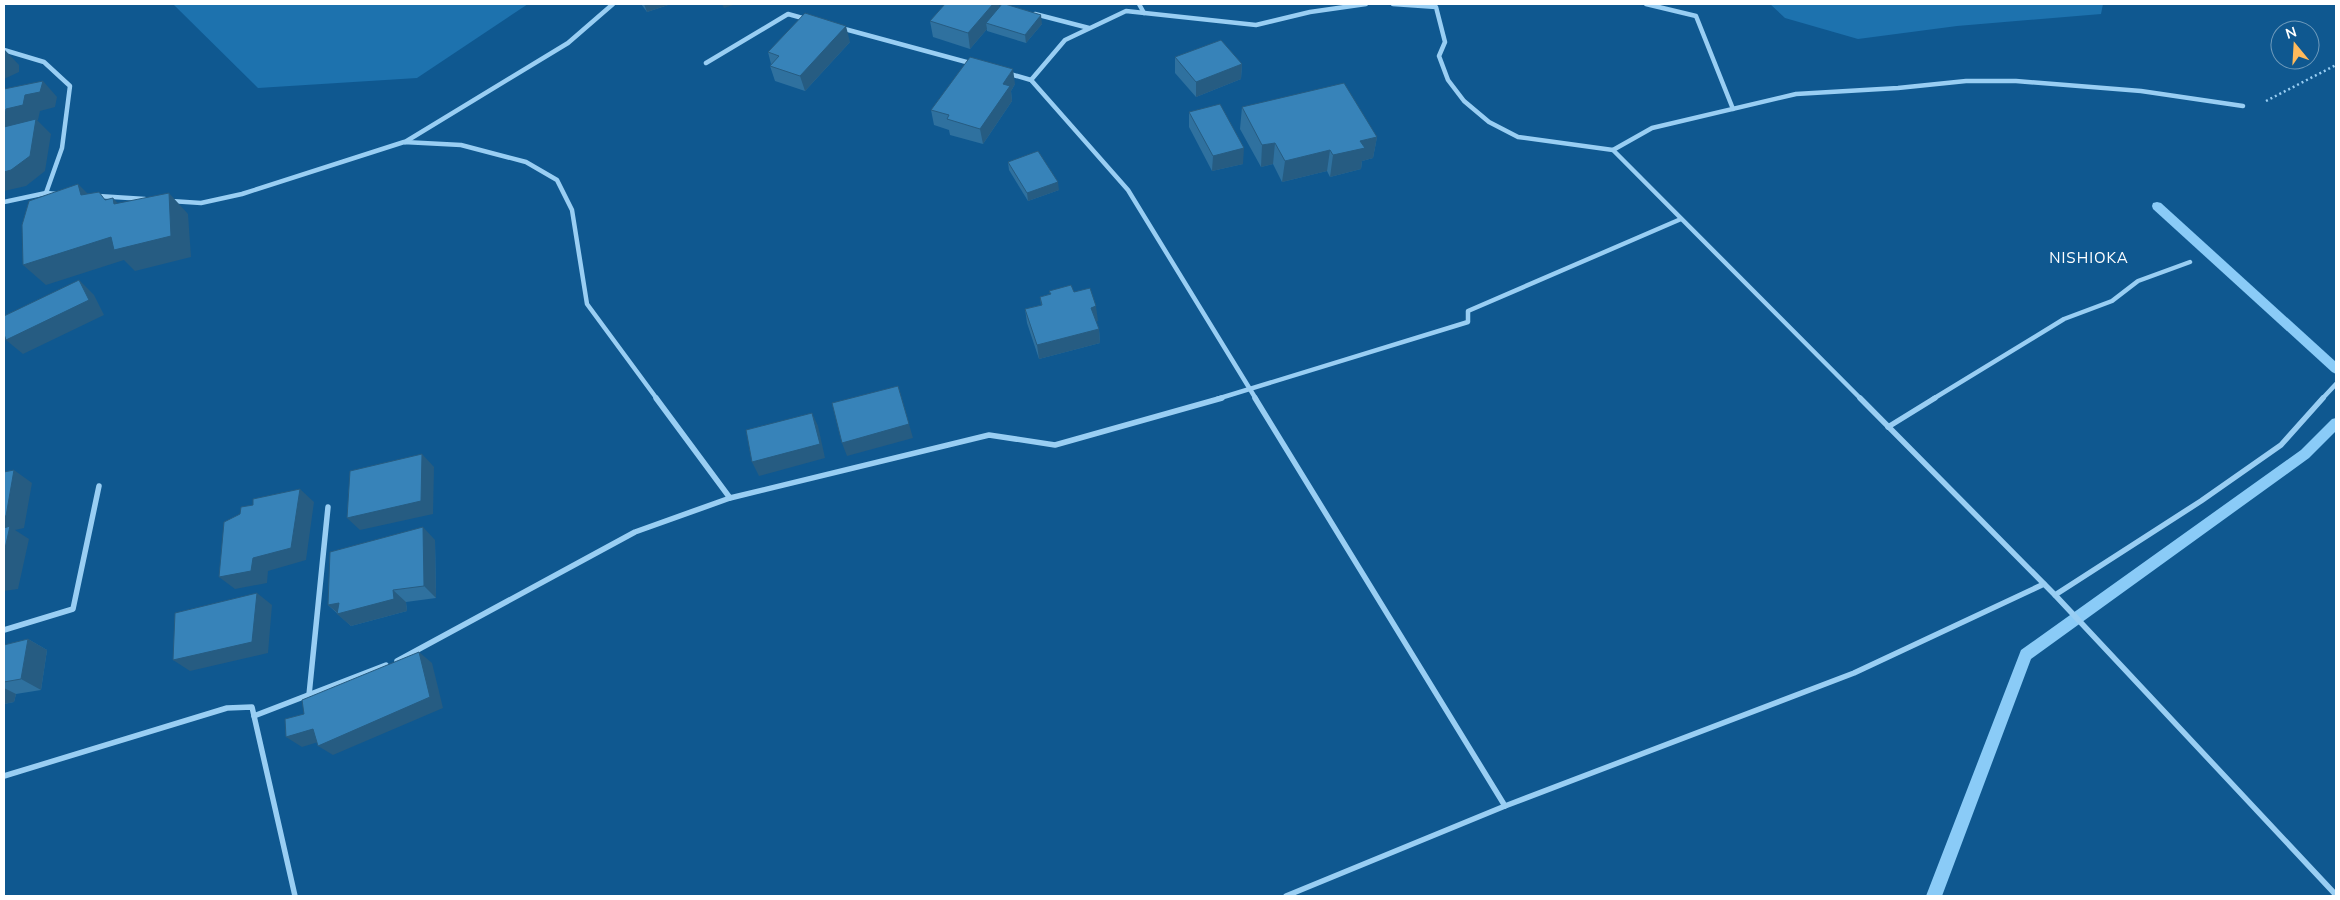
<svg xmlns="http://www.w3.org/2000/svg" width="2340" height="900" font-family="Mulish,sans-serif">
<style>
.green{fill:#1d72ae}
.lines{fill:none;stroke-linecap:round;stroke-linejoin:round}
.stream{fill:#8acbf7;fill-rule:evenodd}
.path{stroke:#99cef3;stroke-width:2.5;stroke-dasharray:2 3;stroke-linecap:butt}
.minor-far1{stroke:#99cef3;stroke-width:4.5}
.minor{stroke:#99cef3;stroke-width:5.5}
.wall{fill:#2f719f}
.shaded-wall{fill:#265c82}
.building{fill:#3783b9;stroke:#265c82}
.labels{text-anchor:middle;stroke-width:4;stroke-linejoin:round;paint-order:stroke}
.quarter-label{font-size:15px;letter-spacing:1px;fill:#fff;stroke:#0f5890}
</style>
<rect width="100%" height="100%" fill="#0f5890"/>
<g class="green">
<path d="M 173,4 L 528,4 L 417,78 L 258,88 Z"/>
<path d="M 1770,4 L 2103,4 L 2101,14 L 1957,26 L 1858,39 L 1785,18 Z"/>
</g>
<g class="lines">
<g class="stream">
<path d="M 2157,202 L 2161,203 L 2336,362 L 2336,374 L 2332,372 L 2153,209 L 2152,206 L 2153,203 Z"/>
<path d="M 2336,418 L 2336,431 L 2309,458 L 2031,659 L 1942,896 L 1926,896 L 2021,650 L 2301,450 L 2332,419 Z"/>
</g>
<path class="path" d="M 2266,101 L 2336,65"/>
<g class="minor-far1">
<path d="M 1139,4 L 1144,13"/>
<path d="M 1393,4 L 1436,7 L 1445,42 L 1439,56 L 1448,80 L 1464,101 L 1489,122 L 1518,137 L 1613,150 L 1861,399"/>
<path d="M 1646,4 L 1696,16 L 1733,109"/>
<path d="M 1035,14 L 1089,28"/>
<path d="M 841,28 L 970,63"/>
<path d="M 4,50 L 44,62 L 70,86 L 62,148 L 46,193"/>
<path d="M 706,63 L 788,14 L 806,19"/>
<path d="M 1010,74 L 1031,80 L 1128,190 L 1256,399"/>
<path d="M 1031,80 L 1065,40 L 1126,11 L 1256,25 L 1310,12 L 1366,4"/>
<path d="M 405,142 L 568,43 L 613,4"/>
<path d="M 1613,150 L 1652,128 L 1796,94 L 1898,88 L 1966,81 L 2016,81 L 2141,91 L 2243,106"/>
<path d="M 98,196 L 145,199"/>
<path d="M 171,201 L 201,203 L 242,194 L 404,142 L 461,145 L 526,162 L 557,180 L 572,210 L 587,304 L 657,399"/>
<path d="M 4,202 L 46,193 L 57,194"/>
<path d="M 1217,399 L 1468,322 L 1468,311 L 1681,219"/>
<path d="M 1933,399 L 2064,319 L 2112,301 L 2138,281 L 2190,262"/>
<path d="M 2322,399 L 2336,384"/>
</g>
<g class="minor">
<path d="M 656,398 L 730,498 L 989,435 L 1055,445 L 1222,398"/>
<path d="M 1255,398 L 1505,806"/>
<path d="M 1860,398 L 2055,595 L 2336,895"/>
<path d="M 1888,427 L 1935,398"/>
<path d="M 2055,595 L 2201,501 L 2281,445 L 2323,398"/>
<path d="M 4,630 L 73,609 L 99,486"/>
<path d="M 397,661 L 635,532 L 730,498"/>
<path d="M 309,695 L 328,507"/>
<path d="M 254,716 L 386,665"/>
<path d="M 4,776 L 227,708 L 252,707 L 295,896"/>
<path d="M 1286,896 L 1505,806 L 1854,673 L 2044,584"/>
</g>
</g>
<g class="wall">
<path d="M 641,4 L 671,4 L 647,12 Z"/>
<path d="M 999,7 L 1042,24 L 1026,43 L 987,31 L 987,29 L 970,49 L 933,37 L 930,21 Z"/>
<path d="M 850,42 L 805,91 L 775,81 L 770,66 L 771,64 L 768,52 Z"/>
<path d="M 1175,57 L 1242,64 L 1241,79 L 1196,97 L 1175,73 Z"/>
<path d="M 1015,84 L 1011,91 L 1012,101 L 983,144 L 950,135 L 949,130 L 934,125 L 931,110 Z"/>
<path d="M 1242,107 L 1377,137 L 1373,158 L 1362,161 L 1361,169 L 1330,177 L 1327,171 L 1282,182 L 1273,164 L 1261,167 L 1240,129 Z"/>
<path d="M 1189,112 L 1243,164 L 1212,171 L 1189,127 Z"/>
<path d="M 1008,162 L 1059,190 L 1028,201 L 1009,170 Z"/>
<path d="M 1049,291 L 1074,292 L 1098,321 L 1096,321 L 1099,329 L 1100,343 L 1039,359 L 1027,323 L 1025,309 L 1041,305 L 1040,297 L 1050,294 Z"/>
<path d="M 435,540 L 436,598 L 406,602 L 407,611 L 351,626 L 328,605 Z"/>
<path d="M 28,639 L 47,650 L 41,690 L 16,694 L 14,702 L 4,704 L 4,645 Z"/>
</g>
<g class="shaded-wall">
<path d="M 644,4 L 671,4 L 647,12 Z"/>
<path d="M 722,4 L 736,4 L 724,8 Z"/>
<path d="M 993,4 L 999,4 L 1000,13 L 986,23 L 987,29 L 970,49 L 968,33 Z"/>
<path d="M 1041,15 L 1042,24 L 1026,43 L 1025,35 Z"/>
<path d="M 846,26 L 850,42 L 805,91 L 800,76 Z"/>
<path d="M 4,49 L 19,65 L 19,72 L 4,79 Z"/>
<path d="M 1242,64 L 1241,79 L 1196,97 L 1196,82 Z"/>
<path d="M 1013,69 L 1015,84 L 1011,91 L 1012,101 L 983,144 L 980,129 L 1003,84 Z"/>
<path d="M 43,81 L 57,97 L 55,107 L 40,111 L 38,120 L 37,120 L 51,134 L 45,171 L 26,186 L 4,191 L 4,122 L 6,109 Z"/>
<path d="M 1377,137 L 1373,158 L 1362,161 L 1361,169 L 1330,177 L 1333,155 L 1360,141 Z"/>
<path d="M 1275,143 L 1273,164 L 1261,167 L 1262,145 Z"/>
<path d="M 1244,148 L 1243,164 L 1212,171 L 1213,156 Z"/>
<path d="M 1330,150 L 1327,171 L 1282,182 L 1285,161 Z"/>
<path d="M 1058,182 L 1059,190 L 1028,201 L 1027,193 Z"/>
<path d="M 78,184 L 99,205 L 81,195 Z"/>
<path d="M 169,193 L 188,214 L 191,257 L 135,271 L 124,260 L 46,285 L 23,265 Z"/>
<path d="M 113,198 L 133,219 L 114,204 Z"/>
<path d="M 79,280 L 94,295 L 104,315 L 23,354 L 6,340 Z"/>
<path d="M 1096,306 L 1098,321 L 1092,322 L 1091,308 Z"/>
<path d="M 1099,329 L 1100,343 L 1039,359 L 1037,345 Z"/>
<path d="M 898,386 L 913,438 L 847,456 L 842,443 Z"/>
<path d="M 812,413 L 818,426 L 825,458 L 759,476 L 752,462 Z"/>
<path d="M 422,454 L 434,467 L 433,514 L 360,530 L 347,518 Z"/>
<path d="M 14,470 L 32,483 L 24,528 L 15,530 L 29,539 L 18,589 L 4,591 L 4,516 Z"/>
<path d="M 300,489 L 314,502 L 306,560 L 268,571 L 267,583 L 235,589 L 219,577 L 253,558 Z"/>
<path d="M 423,527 L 435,540 L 436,598 L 424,586 Z"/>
<path d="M 393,590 L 406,602 L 407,611 L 351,626 L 337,614 L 339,614 L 328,605 Z"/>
<path d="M 257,593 L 272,605 L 268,653 L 190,671 L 173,660 Z"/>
<path d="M 28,639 L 47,650 L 41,690 L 21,679 Z"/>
<path d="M 419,652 L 432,663 L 443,708 L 333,755 L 318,746 Z"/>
<path d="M 4,688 L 16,694 L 14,702 L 4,704 Z"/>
<path d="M 313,729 L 328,739 L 302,747 L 286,737 Z"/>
</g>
<g class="building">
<path d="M 945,4 L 993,4 L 968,33 L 930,21 Z"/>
<path d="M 1002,4 L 1005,4 L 1041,15 L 1025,35 L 986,23 Z"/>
<path d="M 805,13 L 846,26 L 800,76 L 770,66 L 779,56 L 768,52 Z"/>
<path d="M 1221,40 L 1242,64 L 1196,82 L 1175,57 Z"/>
<path d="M 970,57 L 1013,69 L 1003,84 L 1010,86 L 980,129 L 947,119 L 949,115 L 931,110 Z"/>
<path d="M 43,81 L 40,92 L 25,95 L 23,105 L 6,109 L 4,122 L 4,89 Z"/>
<path d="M 1344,83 L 1377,137 L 1360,141 L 1365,148 L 1333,155 L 1330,150 L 1285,161 L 1275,143 L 1262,145 L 1242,107 Z"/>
<path d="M 1220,104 L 1244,148 L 1213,156 L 1189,112 Z"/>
<path d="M 36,119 L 30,156 L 11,170 L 4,172 L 4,127 Z"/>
<path d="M 1038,151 L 1058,182 L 1027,193 L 1008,162 Z"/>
<path d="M 78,184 L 81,195 L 99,192 L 105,200 L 113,198 L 114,204 L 169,193 L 171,236 L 114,250 L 111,237 L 23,265 L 22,225 L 29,201 Z"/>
<path d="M 79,280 L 89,300 L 6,340 L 4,334 L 4,316 Z"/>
<path d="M 1071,285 L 1074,292 L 1090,288 L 1096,306 L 1091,308 L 1099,329 L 1037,345 L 1025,309 L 1042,305 L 1040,297 L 1051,294 L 1049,291 Z"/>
<path d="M 898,386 L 909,424 L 842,443 L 832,403 Z"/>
<path d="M 812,413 L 820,444 L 752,462 L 746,430 Z"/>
<path d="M 422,454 L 421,501 L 347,518 L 350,471 Z"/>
<path d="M 14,470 L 6,516 L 4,516 L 4,472 Z"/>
<path d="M 300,489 L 291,548 L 253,558 L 251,571 L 219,577 L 224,522 L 240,514 L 241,507 L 253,505 L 253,499 Z"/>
<path d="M 10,526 L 4,553 L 4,528 Z"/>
<path d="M 423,527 L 424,586 L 393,590 L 394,599 L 337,614 L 339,603 L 328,605 L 330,552 Z"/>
<path d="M 257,593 L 252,642 L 173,660 L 175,613 Z"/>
<path d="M 28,639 L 21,679 L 4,682 L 4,645 Z"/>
<path d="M 419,652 L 430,697 L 318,746 L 313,729 L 286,737 L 285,719 L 304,714 L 302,700 Z"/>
</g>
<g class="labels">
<g class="quarter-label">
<text x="2089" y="263">NISHIOKA</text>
</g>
</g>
<rect width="2340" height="900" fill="none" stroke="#ffffff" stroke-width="10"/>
<g transform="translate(2295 45) rotate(342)"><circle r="24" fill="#0f5890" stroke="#6f9bbc"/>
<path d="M0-4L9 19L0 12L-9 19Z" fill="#ffba5b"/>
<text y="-8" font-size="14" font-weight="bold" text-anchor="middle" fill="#ffffff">N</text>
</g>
</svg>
